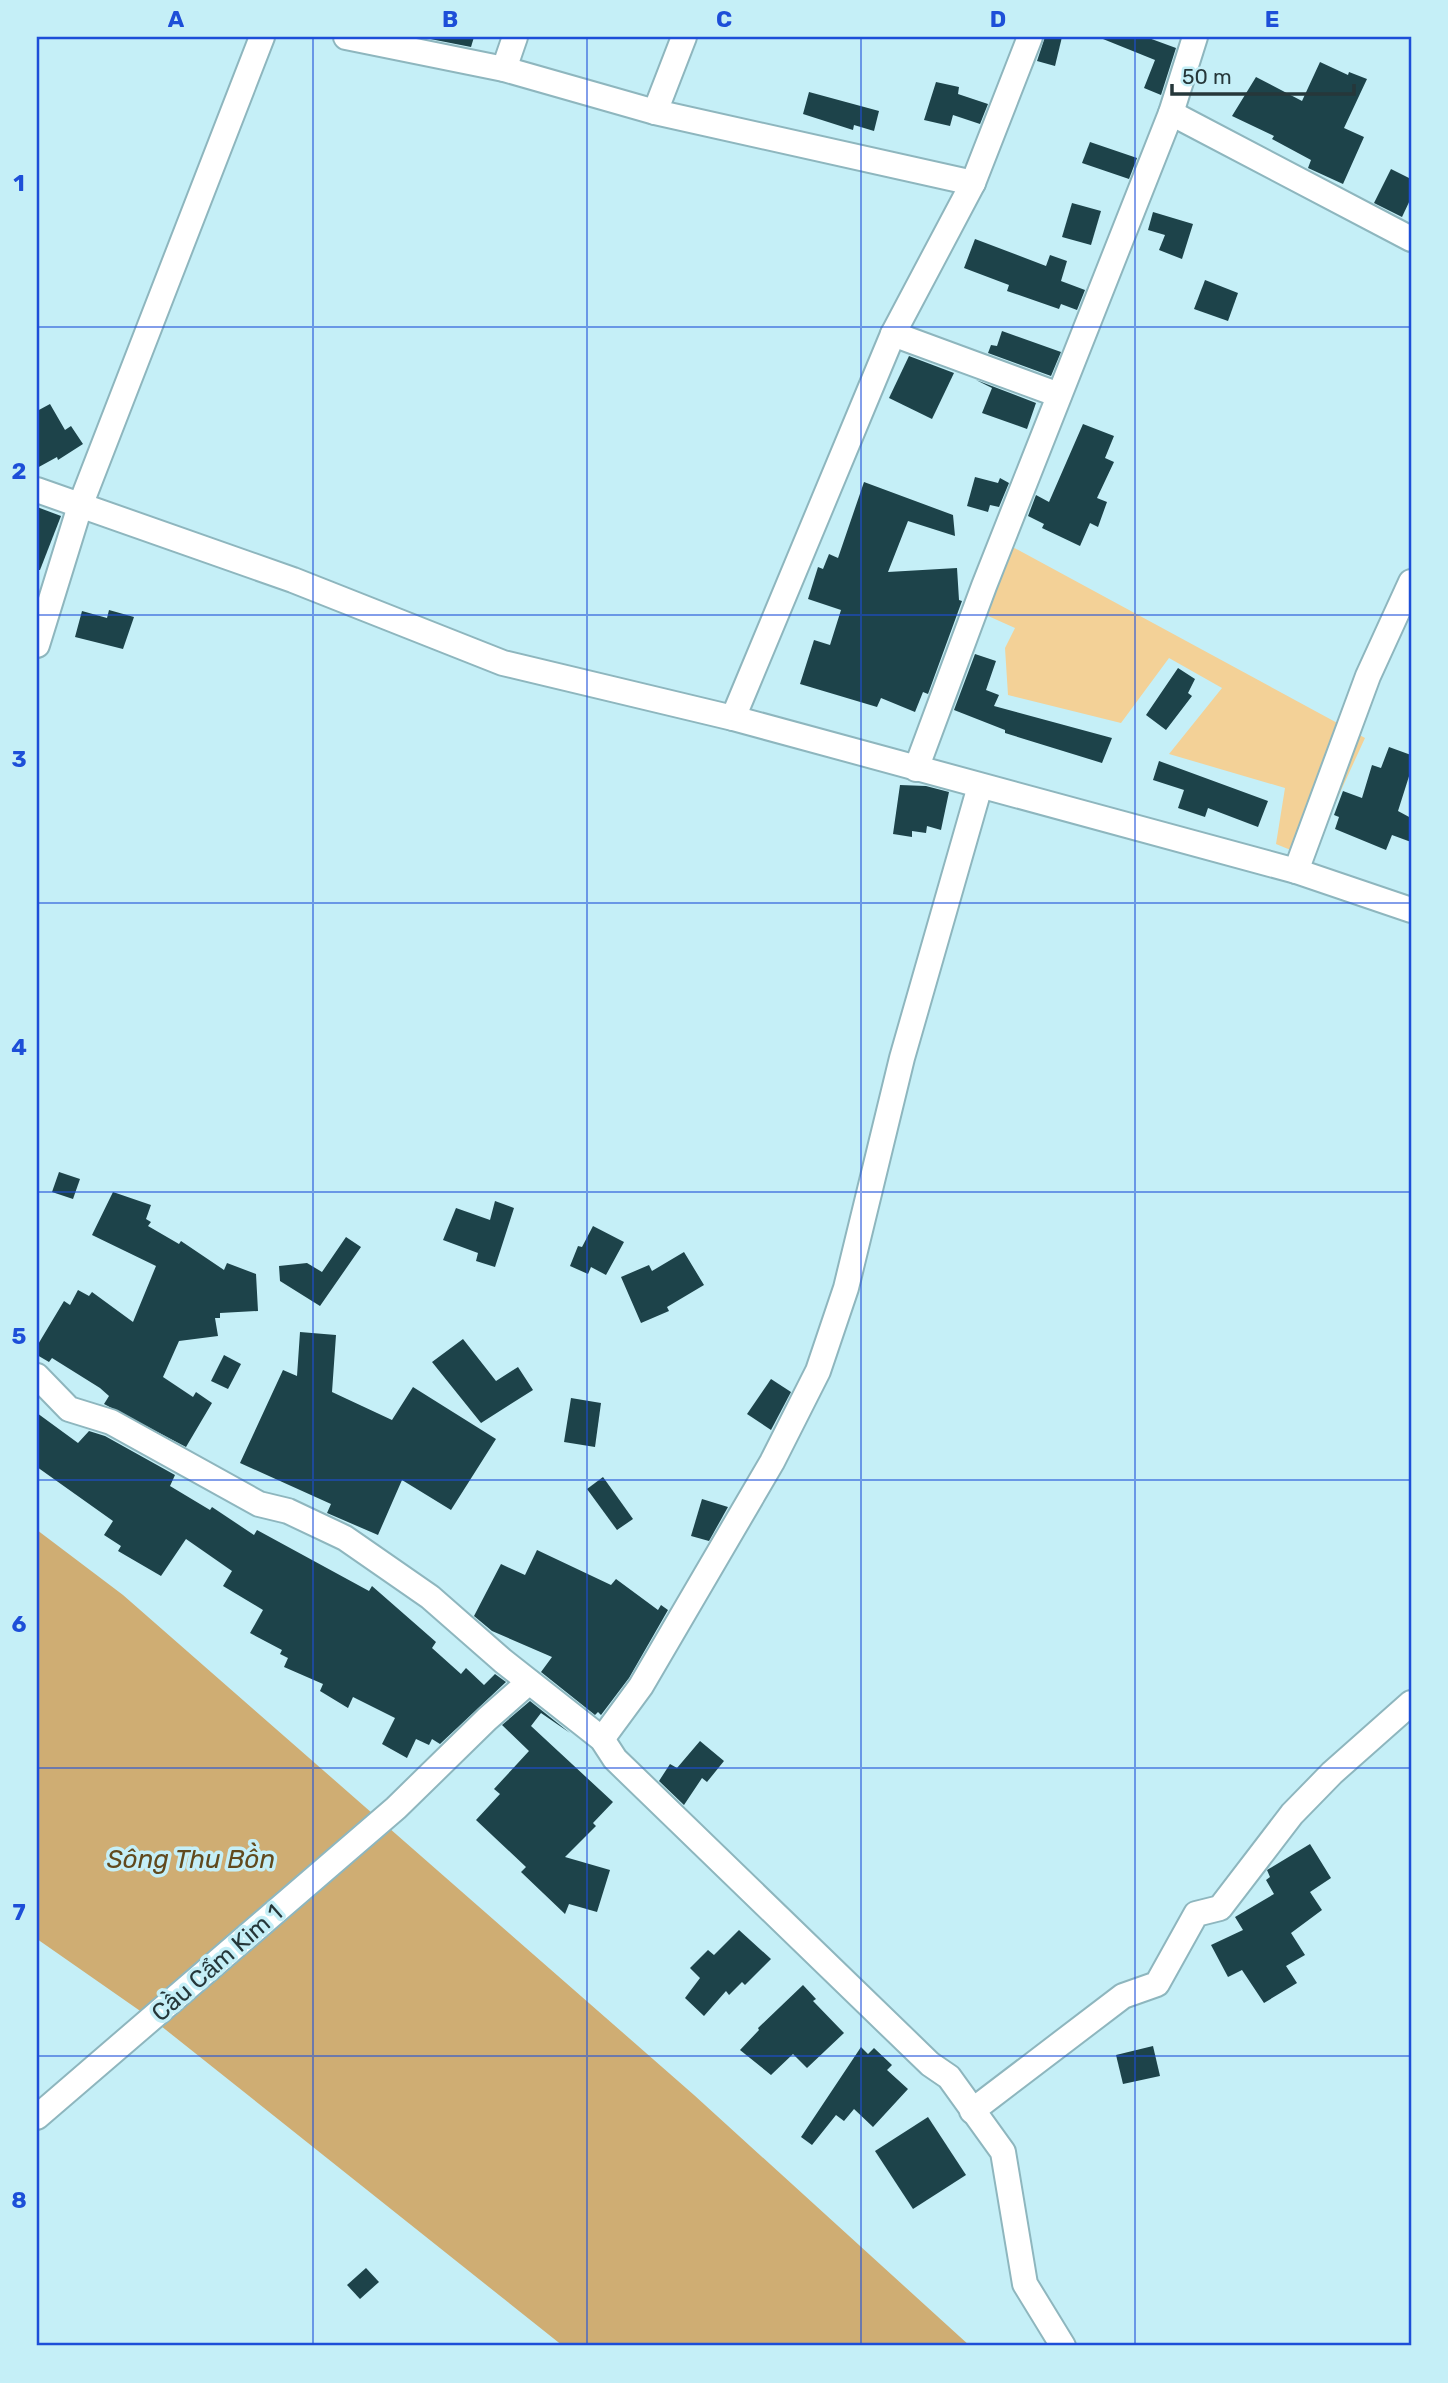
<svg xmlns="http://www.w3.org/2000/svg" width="1448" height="2383" font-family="Rubik,sans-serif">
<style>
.green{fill:#f3d197}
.water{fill:#cfad73}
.building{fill:#1d434a}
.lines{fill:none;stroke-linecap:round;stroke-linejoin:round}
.minor-casing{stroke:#8eb6be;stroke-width:28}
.minor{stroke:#fff;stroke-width:24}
.grid{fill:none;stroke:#1d4ed8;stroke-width:2;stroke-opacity:0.55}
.labels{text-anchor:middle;stroke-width:7;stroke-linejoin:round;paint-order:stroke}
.street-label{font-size:24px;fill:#26373a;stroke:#c5eff7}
.water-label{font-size:26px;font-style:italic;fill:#61491d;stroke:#c5eff7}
.neatline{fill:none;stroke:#1d4ed8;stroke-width:2.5}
.grid-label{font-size:23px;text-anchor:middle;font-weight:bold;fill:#1d4ed8}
</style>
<rect width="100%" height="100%" fill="#c5eff7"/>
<path class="green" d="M 1009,545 L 1365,738 L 1310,858 L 1276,844 L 1285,788 L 1169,754 L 1222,688 L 1169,658 L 1121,723 L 1008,695 L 1005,648 L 1015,628 L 977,611 Z"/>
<path class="water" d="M 37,1530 L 123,1595 L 694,2095 L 970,2346 L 563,2346 L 156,2022 L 37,1939 Z"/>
<g class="building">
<path d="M 420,37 L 474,37 L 471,47 Z"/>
<path d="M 1045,37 L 1062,37 L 1055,66 L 1037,61 Z"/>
<path d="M 1098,37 L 1146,37 L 1176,48 L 1161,95 L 1144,88 L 1155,60 Z"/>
<path d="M 1320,62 L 1348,75 L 1349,72 L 1367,79 L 1344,128 L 1364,137 L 1343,184 L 1308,168 L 1311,160 L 1272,139 L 1274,136 L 1232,116 L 1256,77 L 1302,101 Z"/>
<path d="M 936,82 L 959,87 L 958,94 L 988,104 L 980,124 L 953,115 L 950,126 L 924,120 Z"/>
<path d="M 809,92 L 879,111 L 874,131 L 854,125 L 853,130 L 803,114 Z"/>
<path d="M 1090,142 L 1137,158 L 1129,179 L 1082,163 Z"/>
<path d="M 1391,169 L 1411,179 L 1411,198 L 1402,217 L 1374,203 Z"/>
<path d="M 1072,203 L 1101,211 L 1091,245 L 1062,237 Z"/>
<path d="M 1153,212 L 1193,224 L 1182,259 L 1159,250 L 1165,235 L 1148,230 Z"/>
<path d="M 975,239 L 1046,266 L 1050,255 L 1067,261 L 1061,281 L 1085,290 L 1077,310 L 1061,304 L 1059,309 L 1007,291 L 1009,285 L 964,268 Z"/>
<path d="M 1205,280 L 1238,293 L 1228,321 L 1194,309 Z"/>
<path d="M 1002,331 L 1061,352 L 1051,376 L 988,353 L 991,345 L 997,346 Z"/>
<path d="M 909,356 L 954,373 L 932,419 L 889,398 Z"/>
<path d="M 976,380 L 1036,403 L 1027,429 L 982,413 L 992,388 Z"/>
<path d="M 50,404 L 65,430 L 71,426 L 83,444 L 58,460 L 57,457 L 37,468 L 37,411 Z"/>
<path d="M 1083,424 L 1114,436 L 1105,458 L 1114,462 L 1097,498 L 1107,502 L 1098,527 L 1090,523 L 1080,546 L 1042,528 L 1044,524 L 1028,516 L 1036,495 L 1049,502 Z"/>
<path d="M 975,477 L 998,483 L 1000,478 L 1009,483 L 999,507 L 990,505 L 988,512 L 967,506 Z"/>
<path d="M 864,482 L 953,515 L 955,536 L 908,521 L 888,572 L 957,568 L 959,600 L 962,601 L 928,694 L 923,692 L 915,712 L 881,698 L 877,707 L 800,684 L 814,640 L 830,645 L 841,610 L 808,599 L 818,567 L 823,569 L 829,554 L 838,558 Z"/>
<path d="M 37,507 L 61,516 L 40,570 L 37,570 Z"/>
<path d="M 109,610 L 134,617 L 123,649 L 75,637 L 82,611 L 107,618 Z"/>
<path d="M 975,654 L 996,661 L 986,690 L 999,695 L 994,706 L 1112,738 L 1102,763 L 1005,733 L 1005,730 L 954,710 Z"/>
<path d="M 1178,668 L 1195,679 L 1188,693 L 1192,696 L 1166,730 L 1146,715 Z"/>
<path d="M 1389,747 L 1411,755 L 1411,770 L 1398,811 L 1411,818 L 1411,842 L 1392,835 L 1386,850 L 1335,829 L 1339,817 L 1334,815 L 1343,791 L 1362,798 L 1372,765 L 1381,768 Z"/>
<path d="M 1159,761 L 1268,801 L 1258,827 L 1208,808 L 1205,817 L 1178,808 L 1184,790 L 1153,780 Z"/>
<path d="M 900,785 L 926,786 L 949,792 L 941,830 L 927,826 L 926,833 L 912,831 L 912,837 L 893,834 Z"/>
<path d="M 59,1172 L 80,1179 L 73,1199 L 52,1192 Z"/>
<path d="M 113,1192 L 151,1205 L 146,1219 L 151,1222 L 148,1226 L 179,1244 L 181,1241 L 224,1270 L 227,1263 L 256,1274 L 258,1311 L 220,1313 L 220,1318 L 215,1318 L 218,1336 L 179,1341 L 163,1377 L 193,1397 L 196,1392 L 212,1403 L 186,1447 L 104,1404 L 109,1396 L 100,1388 L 52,1358 L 49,1362 L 37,1355 L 37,1346 L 64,1301 L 70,1305 L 78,1290 L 89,1296 L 92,1292 L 133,1322 L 156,1266 L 92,1235 Z"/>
<path d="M 495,1201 L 514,1208 L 495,1267 L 476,1261 L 478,1253 L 443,1240 L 456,1208 L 490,1220 Z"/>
<path d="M 593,1226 L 624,1242 L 606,1275 L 591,1267 L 588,1274 L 570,1266 L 578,1246 L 582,1247 Z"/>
<path d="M 346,1237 L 361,1247 L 320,1306 L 280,1281 L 279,1266 L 307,1263 L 322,1272 Z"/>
<path d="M 684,1252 L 704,1285 L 667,1307 L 669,1311 L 641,1323 L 621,1277 L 649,1265 L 652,1271 Z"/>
<path d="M 300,1332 L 336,1335 L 332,1392 L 392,1420 L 413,1387 L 496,1439 L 451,1510 L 402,1480 L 378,1535 L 327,1513 L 331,1504 L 240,1463 L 283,1370 L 297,1376 Z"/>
<path d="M 463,1339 L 496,1381 L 518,1367 L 533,1390 L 481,1423 L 432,1362 Z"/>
<path d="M 224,1355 L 241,1364 L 228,1389 L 211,1381 Z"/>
<path d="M 771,1379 L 791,1392 L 771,1430 L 747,1414 Z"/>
<path d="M 571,1398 L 601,1403 L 595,1447 L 564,1442 Z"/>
<path d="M 37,1413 L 78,1443 L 89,1431 L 105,1436 L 175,1475 L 170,1486 L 210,1510 L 212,1507 L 254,1535 L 257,1530 L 369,1591 L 372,1586 L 436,1642 L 432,1648 L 461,1674 L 466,1668 L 484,1685 L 495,1674 L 506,1682 L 440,1744 L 432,1739 L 429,1745 L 416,1739 L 407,1758 L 382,1744 L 395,1718 L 353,1697 L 348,1708 L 320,1691 L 323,1684 L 284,1667 L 288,1658 L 280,1654 L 282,1650 L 250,1633 L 263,1610 L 223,1586 L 232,1571 L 186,1539 L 161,1576 L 118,1551 L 121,1546 L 104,1535 L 113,1521 L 37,1467 Z"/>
<path d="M 603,1477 L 633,1519 L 617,1530 L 587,1489 Z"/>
<path d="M 702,1499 L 728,1507 L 709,1541 L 691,1536 Z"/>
<path d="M 537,1550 L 611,1585 L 616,1579 L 658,1610 L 661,1605 L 668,1610 L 629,1678 L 601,1715 L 598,1712 L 595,1715 L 541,1672 L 552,1657 L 492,1631 L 474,1616 L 501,1564 L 525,1575 Z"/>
<path d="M 530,1701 L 570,1733 L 541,1713 L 531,1726 L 613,1802 L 593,1823 L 596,1826 L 565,1857 L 610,1870 L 597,1912 L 569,1904 L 565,1914 L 521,1872 L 526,1867 L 476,1820 L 500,1794 L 494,1789 L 529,1751 L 502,1725 Z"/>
<path d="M 700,1741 L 724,1761 L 707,1782 L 702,1778 L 684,1805 L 659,1781 L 670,1764 L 677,1768 Z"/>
<path d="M 1310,1844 L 1331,1878 L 1310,1892 L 1322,1910 L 1291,1933 L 1305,1955 L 1286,1966 L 1297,1983 L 1264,2003 L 1242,1970 L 1228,1977 L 1211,1945 L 1243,1930 L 1235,1917 L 1274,1894 L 1266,1880 L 1270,1877 L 1267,1870 Z"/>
<path d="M 739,1930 L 771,1959 L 745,1985 L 742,1982 L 729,1995 L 726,1991 L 704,2016 L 685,1998 L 700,1978 L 690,1968 L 708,1950 L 714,1955 Z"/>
<path d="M 803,1985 L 816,1999 L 813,2001 L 844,2033 L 807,2068 L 793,2054 L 771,2075 L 740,2050 L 759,2030 L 758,2028 Z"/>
<path d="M 1153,2046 L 1160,2076 L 1123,2084 L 1116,2055 Z"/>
<path d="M 861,2047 L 868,2054 L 874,2048 L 892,2065 L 887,2070 L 908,2089 L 873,2127 L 854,2109 L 844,2121 L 836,2115 L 812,2145 L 801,2137 Z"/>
<path d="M 928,2117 L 966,2175 L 913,2209 L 875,2151 Z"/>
<path d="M 366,2268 L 379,2282 L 360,2299 L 347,2285 Z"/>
</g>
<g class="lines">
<g class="minor-casing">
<g id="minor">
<path d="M 346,37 L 504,69 L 655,112 L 973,183"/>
<path d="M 504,69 L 515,37"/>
<path d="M 655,112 L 684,37"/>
<path d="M 1171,113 L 1411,239"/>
<path d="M 893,334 L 1059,395"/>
<path d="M 37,490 L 293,580 L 503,663 L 733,718 L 1296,871 L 1411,910"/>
<path d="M 37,645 L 80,506 L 262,37"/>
<path d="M 733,718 L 893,334 L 973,183 L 1030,37"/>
<path d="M 916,769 L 984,586 L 1171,113 L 1195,37"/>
<path d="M 1296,871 L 1368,676 L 1411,582"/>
<path d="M 37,1376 L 69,1409 L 111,1422 L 259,1504 L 288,1511 L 345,1538 L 430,1597 L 503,1661 L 602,1739 L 615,1759 L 930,2064 L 949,2077 L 1003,2152 L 1025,2284 L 1063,2346"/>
<path d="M 602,1739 L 641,1686 L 772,1462 L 818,1371 L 846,1288 L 902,1058 L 980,786"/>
<path d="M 972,2111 L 1123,1996 L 1157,1984 L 1196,1914 L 1220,1908 L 1292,1814 L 1332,1773 L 1411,1703"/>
<path d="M 37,2117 L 396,1808 L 487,1719 L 529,1682"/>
</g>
</g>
<use href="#minor" class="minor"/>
</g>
<path class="grid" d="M 313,37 L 313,2346M 587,37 L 587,2346M 861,37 L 861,2346M 1135,37 L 1135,2346M 37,327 L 1411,327M 37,615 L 1411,615M 37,903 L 1411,903M 37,1192 L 1411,1192M 37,1480 L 1411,1480M 37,1768 L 1411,1768M 37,2056 L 1411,2056"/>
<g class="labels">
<g class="street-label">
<text transform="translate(217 1963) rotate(-41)" y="8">Cầu Cẩm Kim 1</text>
</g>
<g class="water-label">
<text x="191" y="1868">Sông Thu Bồn</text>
</g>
</g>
<rect width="1448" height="2383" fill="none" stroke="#c5eff7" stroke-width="77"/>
<path d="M1172 84v10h182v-10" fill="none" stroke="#26373a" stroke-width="3.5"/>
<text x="1182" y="84" font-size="21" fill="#26373a" stroke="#c5eff7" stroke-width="5" paint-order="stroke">50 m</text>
<rect x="38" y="38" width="1372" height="2306" class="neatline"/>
<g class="grid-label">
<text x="176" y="27">A</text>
<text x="450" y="27">B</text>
<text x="724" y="27">C</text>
<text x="998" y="27">D</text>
<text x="1272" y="27">E</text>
<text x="19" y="191">1</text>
<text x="19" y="479">2</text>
<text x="19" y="767">3</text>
<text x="19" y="1055">4</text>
<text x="19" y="1344">5</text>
<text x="19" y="1632">6</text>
<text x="19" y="1920">7</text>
<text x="19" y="2208">8</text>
</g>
</svg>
